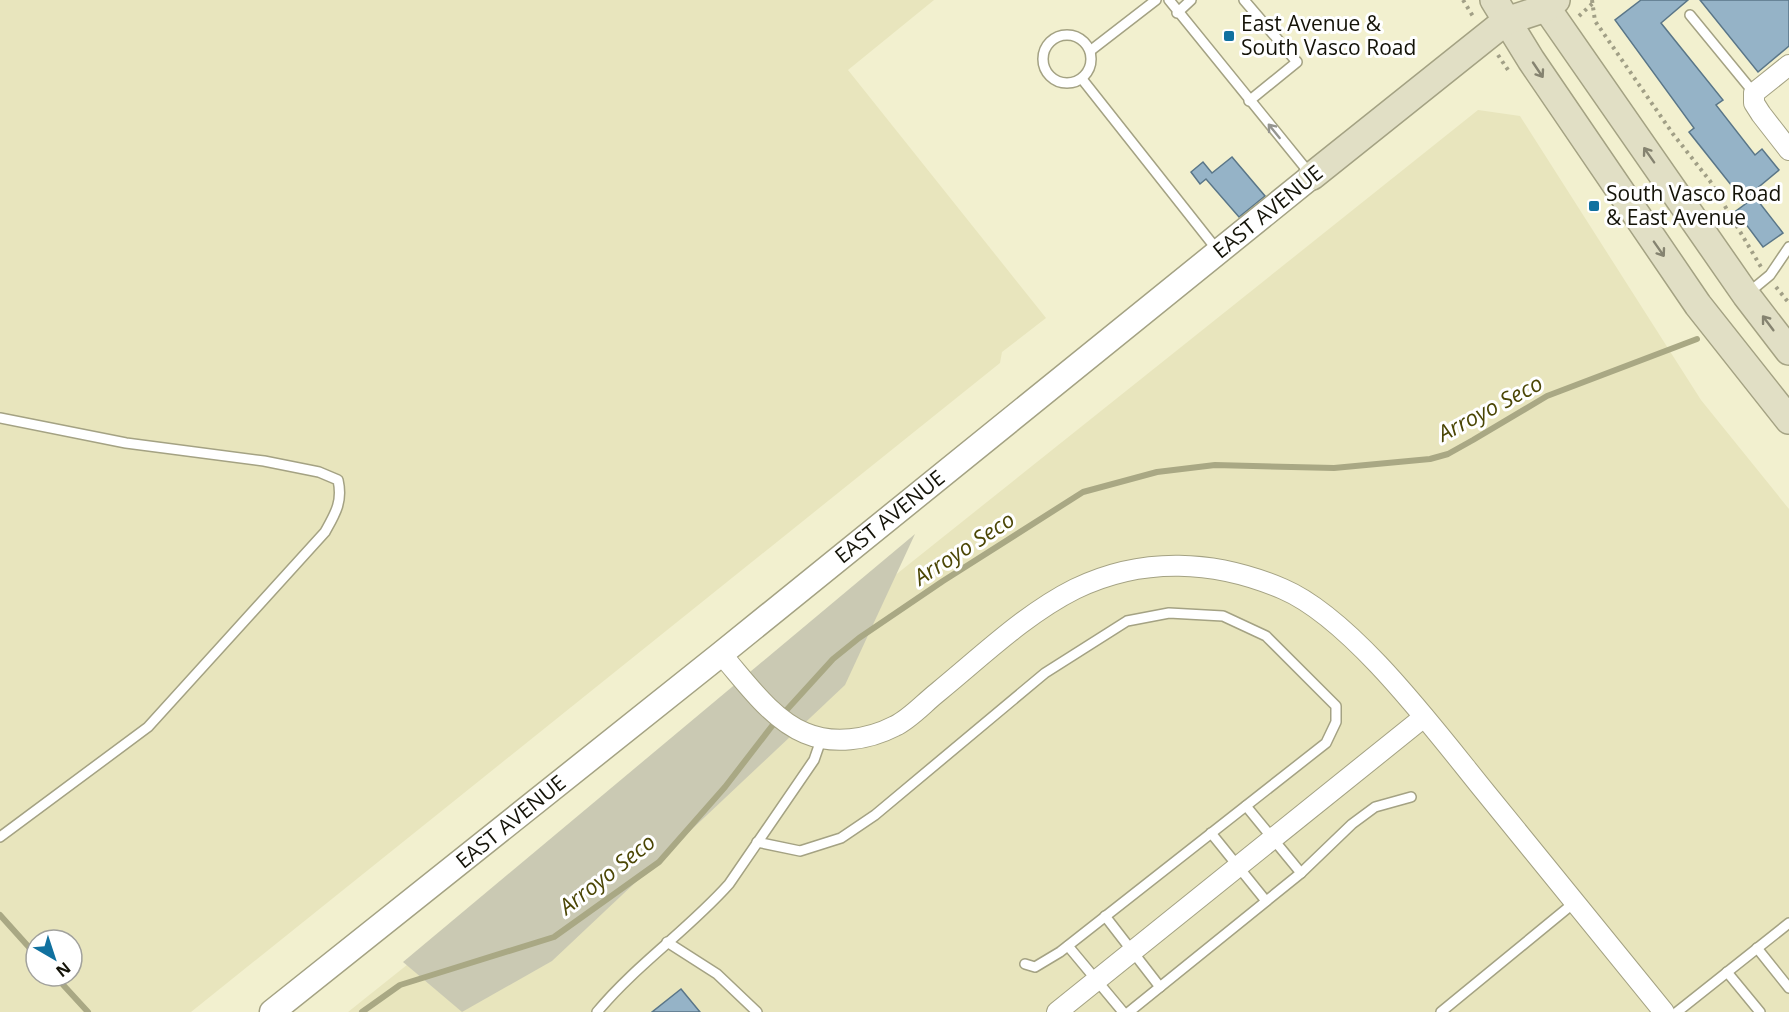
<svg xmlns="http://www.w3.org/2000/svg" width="1789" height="1012" font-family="'Open Sans',sans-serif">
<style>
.built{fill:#e8e5bd;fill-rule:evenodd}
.green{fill:#cac9b3}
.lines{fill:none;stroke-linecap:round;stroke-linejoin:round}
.stream{stroke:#a9a884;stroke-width:6}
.building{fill:#95b3c7;stroke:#5a7688;stroke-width:1.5}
.service-casing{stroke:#a4a283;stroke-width:12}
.minor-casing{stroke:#a4a283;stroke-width:22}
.tertiary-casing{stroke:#a4a283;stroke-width:27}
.secondary-casing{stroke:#a4a283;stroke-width:30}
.path{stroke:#a19f86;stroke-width:4;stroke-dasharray:3 4.5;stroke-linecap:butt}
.service{stroke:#fff;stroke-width:9}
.minor{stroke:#fff;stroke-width:20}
.tertiary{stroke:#fff;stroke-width:24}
.secondary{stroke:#e1dfc5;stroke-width:27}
.oneway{stroke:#858370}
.oneway2{stroke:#959590}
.poi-dot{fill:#11719f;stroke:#fff;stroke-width:2}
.labels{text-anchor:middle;stroke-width:6;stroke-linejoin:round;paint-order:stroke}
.poi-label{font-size:21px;fill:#141308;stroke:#fff;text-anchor:start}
.street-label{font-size:21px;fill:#141308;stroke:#fff}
.water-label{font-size:22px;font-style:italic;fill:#4b4605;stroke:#fff}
</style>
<rect width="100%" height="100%" fill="#f2f0cf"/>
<g class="built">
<path d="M 0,0 L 934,0 L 848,70 L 1046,318 L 1002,352 L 1000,363 L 191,1012 L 0,1012 ZM 36,940 L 72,940 L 72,976 L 36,976 Z"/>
<path d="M 1478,110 L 1520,116 L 1701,400 L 1789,509 L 1789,1012 L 348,1012 Z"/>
</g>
<path class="green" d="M 915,534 L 845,685 L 552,961 L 462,1012 L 403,962 Z"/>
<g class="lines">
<g class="stream">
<path d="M 0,915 L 36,955"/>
<path d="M 55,976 L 88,1012"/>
<path d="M 362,1012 L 400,985 L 554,937 L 659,862 L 725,787 L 772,726 L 833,659 L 859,638 L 943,581 L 1083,492 L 1157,472 L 1215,465 L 1334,468 L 1430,459 L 1448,454 L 1473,440 L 1547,396 L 1697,339"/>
</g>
</g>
<g class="building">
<path d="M 1641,0 L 1688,0 L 1661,23 L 1723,100 L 1716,105 L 1755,155 L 1762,149 L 1779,170 L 1743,200 L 1689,132 L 1694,128 L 1615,20 Z"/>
<path d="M 1700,0 L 1789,0 L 1789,46 L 1758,72 Z"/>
<path d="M 1232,157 L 1265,196 L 1239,217 L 1206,179 L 1200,184 L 1191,172 L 1203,162 L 1212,173 Z"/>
<path d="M 1755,197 L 1783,233 L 1763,247 L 1736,211 Z"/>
<path d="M 681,989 L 700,1012 L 652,1012 Z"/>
</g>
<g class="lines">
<g class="service-casing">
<g id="service">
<path d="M 1169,0 L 1311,175"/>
<path d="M 1244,0 L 1297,62 L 1249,101"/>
<path d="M 1177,13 L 1191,0"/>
<path d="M 1690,15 L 1754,93"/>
<circle cx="1067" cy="59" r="24"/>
<path d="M 1090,51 L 1156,0"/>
<path d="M 1082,79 L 1218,251"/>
<path d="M 1747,294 L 1770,275 L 1789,247"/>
<path d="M 0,418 L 126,443 L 264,461 L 319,472 L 338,480 C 343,502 335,514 325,532 L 148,727 L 0,837"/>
<path d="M 1246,806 L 1301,873"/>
<path d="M 1211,833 L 1266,901"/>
<path d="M 757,842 L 800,851 L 841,838 L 875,815 L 1045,673 L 1127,621 L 1169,613 L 1223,616 L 1266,636 L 1336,706 L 1336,722 L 1326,743 L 1060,952 L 1035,967 L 1025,964"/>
<path d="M 1105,916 L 1160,987"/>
<path d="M 667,942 L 717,974 L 757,1012"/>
<path d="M 1068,946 L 1123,1012"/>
<path d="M 1757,948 L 1789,988"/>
<path d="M 1727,972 L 1760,1012"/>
<path d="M 597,1012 C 637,964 688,930 729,884 L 814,760 L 822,737"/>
<path d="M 1129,1012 L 1301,873 L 1352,824 L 1375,807 L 1411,797"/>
<path d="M 1441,1012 L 1575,902"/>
<path d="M 1677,1012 L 1789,923"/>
</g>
</g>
<g class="minor-casing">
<g id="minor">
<path d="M 1789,65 L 1754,93 L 1754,103 L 1761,114 L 1789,150"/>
<path d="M 721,654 C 745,681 771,719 805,733 C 833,745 868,740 895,726 C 910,719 924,703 938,692 C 981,657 1025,614 1075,589 C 1143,556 1215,560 1283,589 C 1353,619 1437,733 1486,793 C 1545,866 1604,939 1664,1012"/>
<path d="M 1057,1012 L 1424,717"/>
</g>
</g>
<g class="tertiary-casing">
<path id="tertiary" d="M 272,1012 L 721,654 L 1312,176"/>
</g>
<g class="secondary-casing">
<g id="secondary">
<path d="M 1494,0 L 1531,60 L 1698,305 L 1789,420"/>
<path d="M 1541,0 L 1746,295 L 1789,351"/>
<path d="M 1312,176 L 1506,21 L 1546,8 L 1556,0"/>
</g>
</g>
<g class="path">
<path d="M 1463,0 L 1474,18"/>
<path d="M 1592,0 L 1595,21 L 1673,134 L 1710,181 L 1761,267"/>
<path d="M 1579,16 L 1593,3"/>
<path d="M 1498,55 L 1510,73"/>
<path d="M 1776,287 L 1789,303"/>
</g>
<use href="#service" class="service"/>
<use href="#minor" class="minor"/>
<use href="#tertiary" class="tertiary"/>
<use href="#secondary" class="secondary"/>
</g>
<defs><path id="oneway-shaft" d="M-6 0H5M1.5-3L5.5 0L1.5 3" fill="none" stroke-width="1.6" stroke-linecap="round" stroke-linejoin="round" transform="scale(1.5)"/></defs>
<g class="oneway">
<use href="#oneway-shaft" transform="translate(1538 70) rotate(56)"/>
<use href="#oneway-shaft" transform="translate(1649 155) rotate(-125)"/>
<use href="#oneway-shaft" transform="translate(1659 249) rotate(55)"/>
<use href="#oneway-shaft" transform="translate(1768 323) rotate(-127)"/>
</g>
<use class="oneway2" href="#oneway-shaft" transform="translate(1274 131) rotate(-129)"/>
<g class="poi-dot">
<rect x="1223" y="30" width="12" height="12" rx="3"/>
<rect x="1588" y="200" width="12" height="12" rx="3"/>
</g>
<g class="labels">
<g class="poi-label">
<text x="1241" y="31">East Avenue &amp;<tspan x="1241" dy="24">South Vasco Road</tspan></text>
<text x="1606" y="201">South Vasco Road<tspan x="1606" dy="24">&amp; East Avenue</tspan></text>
</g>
<g class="street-label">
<text transform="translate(1268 212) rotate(-39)" y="7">EAST AVENUE</text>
<text transform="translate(890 517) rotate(-39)" y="7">EAST AVENUE</text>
<text transform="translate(511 822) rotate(-39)" y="7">EAST AVENUE</text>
</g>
<g class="water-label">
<text transform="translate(1490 408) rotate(-28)" y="8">Arroyo Seco</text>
<text transform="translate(964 548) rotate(-33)" y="8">Arroyo Seco</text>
<text transform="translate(607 874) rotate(-38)" y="8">Arroyo Seco</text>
</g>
</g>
<g transform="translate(54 958) rotate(141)"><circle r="28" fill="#ffffff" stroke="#a1a19c" stroke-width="1.5"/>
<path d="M0-4.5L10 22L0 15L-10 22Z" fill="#11719f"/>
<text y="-9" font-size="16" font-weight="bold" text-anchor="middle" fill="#141308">N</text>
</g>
</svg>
